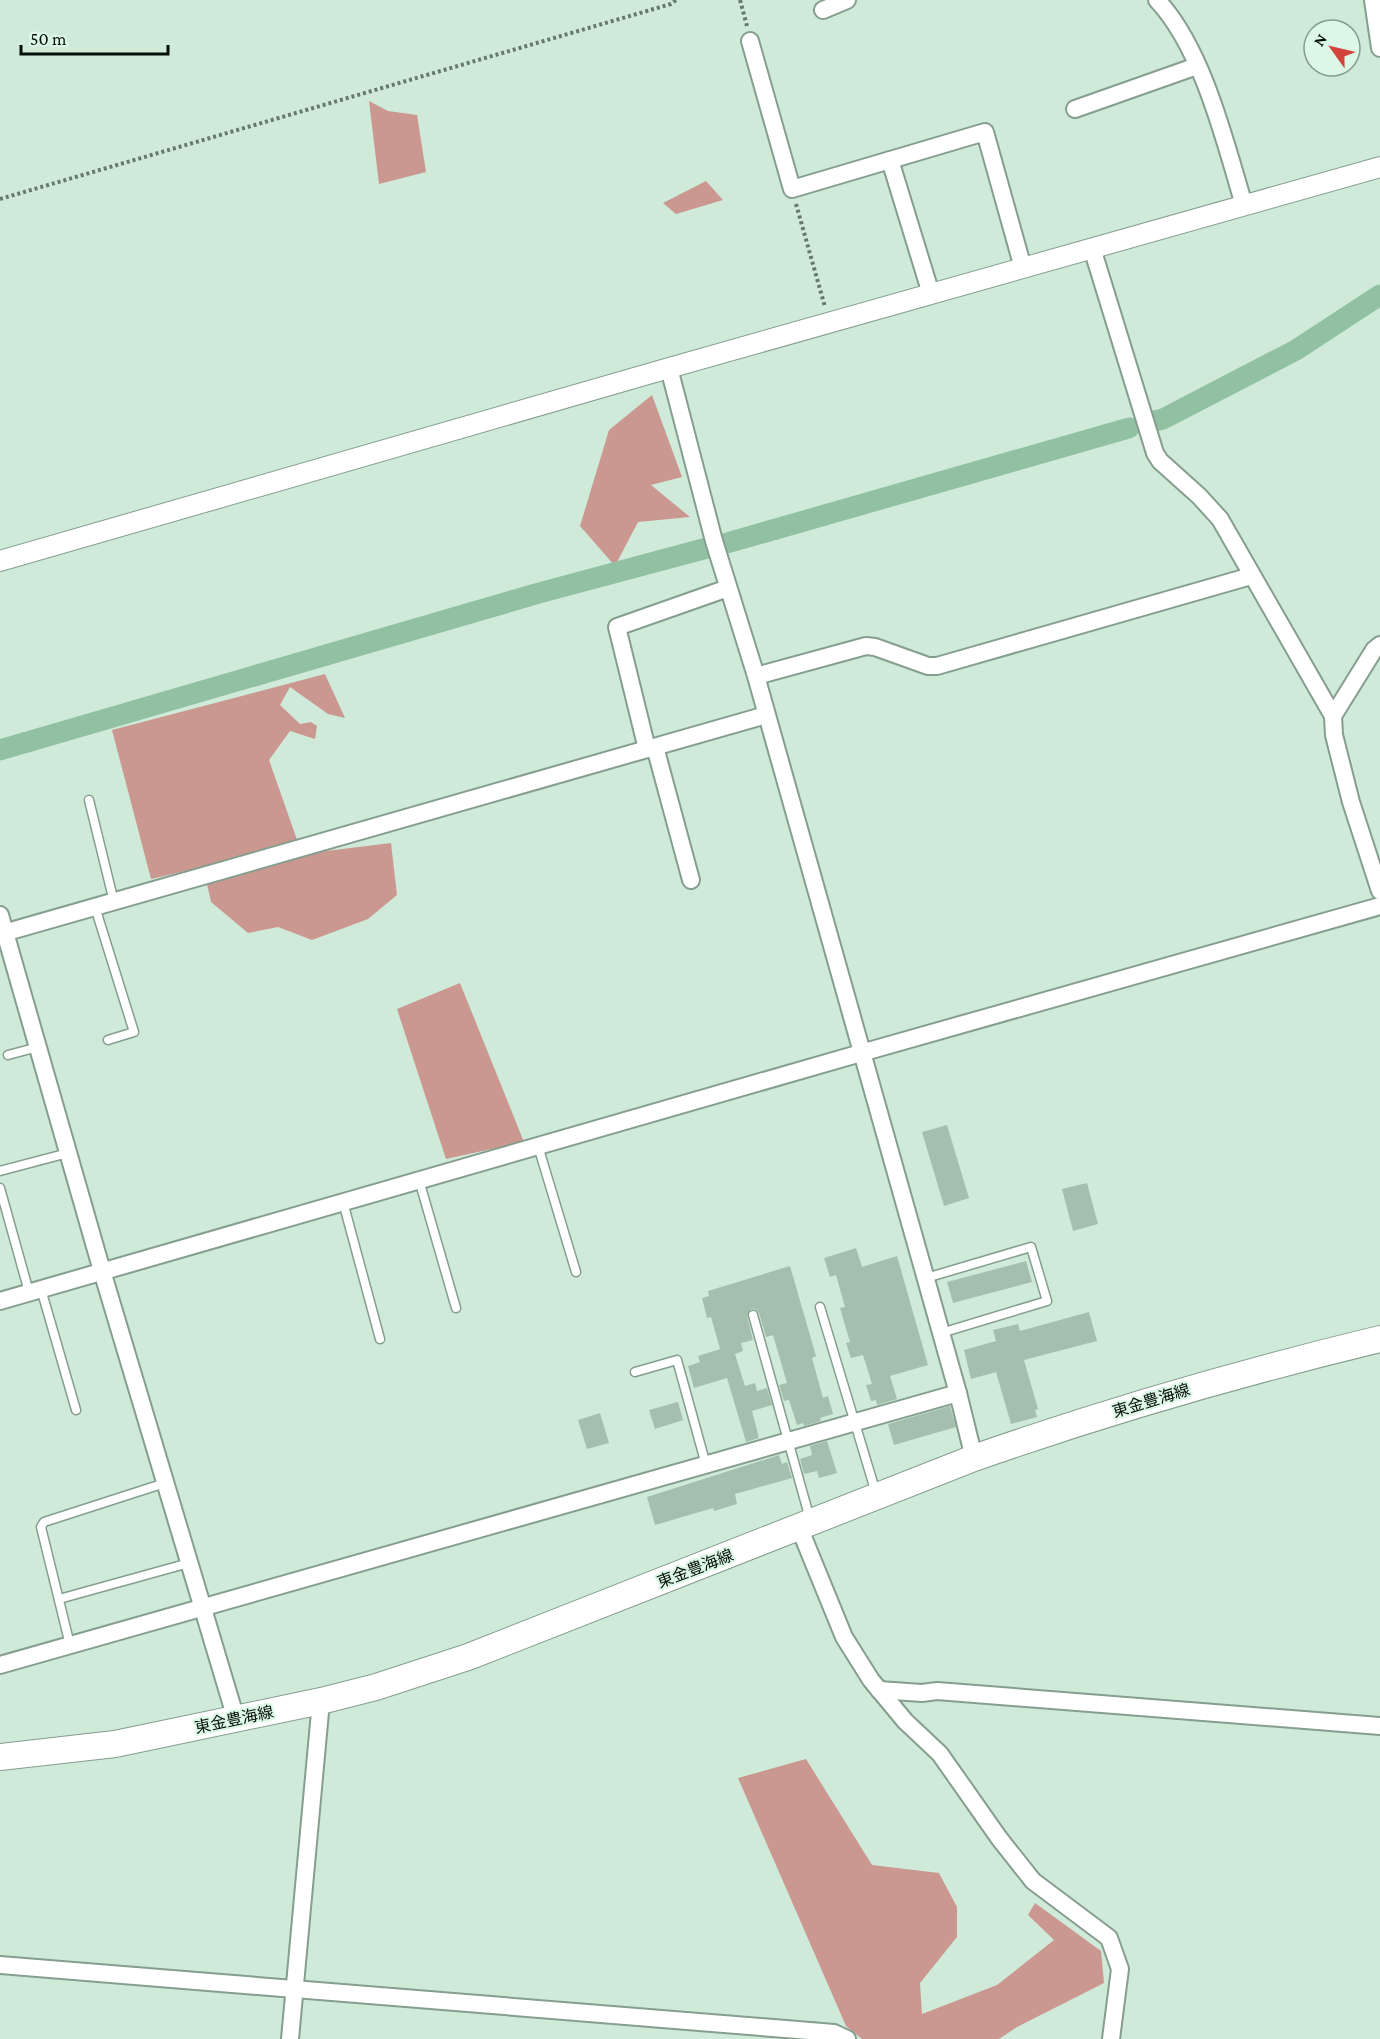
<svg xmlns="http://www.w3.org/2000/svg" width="1380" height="2039" font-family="'Crimson Pro','Noto Sans JP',serif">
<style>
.forest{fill:#cb9891}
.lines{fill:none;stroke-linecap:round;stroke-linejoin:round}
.canal{stroke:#92c0a3;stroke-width:21}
.building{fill:#a5bfae}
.service-casing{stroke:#859e8e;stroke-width:11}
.minor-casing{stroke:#859e8e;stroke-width:20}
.tertiary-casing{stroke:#859e8e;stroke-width:22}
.primary-casing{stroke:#859e8e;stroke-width:28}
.path{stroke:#67796d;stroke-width:4;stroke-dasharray:3 3;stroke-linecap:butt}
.service{stroke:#fff;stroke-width:8}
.minor{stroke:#fff;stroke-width:16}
.tertiary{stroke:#fff;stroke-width:20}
.primary{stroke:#fff;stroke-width:26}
.labels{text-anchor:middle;stroke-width:4.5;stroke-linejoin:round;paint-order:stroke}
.street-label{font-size:16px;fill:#050e08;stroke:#dcf7e6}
</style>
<rect width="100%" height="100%" fill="#cfead8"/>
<g class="forest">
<path d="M 369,101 L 388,111 L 417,115 L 426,172 L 379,184 Z"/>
<path d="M 706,181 L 723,200 L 676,214 L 663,203 Z"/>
<path d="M 652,395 L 682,477 L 651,485 L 690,517 L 638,522 L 615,566 L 580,526 L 609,430 Z"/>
<path d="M 325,674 L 345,718 L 328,714 L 290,687 L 280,705 L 300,724 L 311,722 L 317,726 L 315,739 L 290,731 L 269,760 L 302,854 L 391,843 L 397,895 L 368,919 L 312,940 L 278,927 L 248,933 L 211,902 L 207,884 L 199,868 L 151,879 L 112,730 Z"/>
<path d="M 460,983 L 524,1142 L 446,1159 L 397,1009 Z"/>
<path d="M 806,1759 L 872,1865 L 939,1873 L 957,1907 L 957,1937 L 920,1983 L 922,2014 L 997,1985 L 1054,1940 L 1028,1915 L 1035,1903 L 1101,1951 L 1104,1983 L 1017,2027 L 999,2039 L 862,2039 L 846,2026 L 738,1778 Z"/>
</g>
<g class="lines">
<g class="canal">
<path d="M 1155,421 L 1163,419 L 1296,350 L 1380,295"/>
<path d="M 727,543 L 1129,428"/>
<path d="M 0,750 L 539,593 L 707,548"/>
</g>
</g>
<g class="building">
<path d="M 947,1125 L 969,1198 L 944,1206 L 922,1132 Z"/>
<path d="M 1087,1183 L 1098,1224 L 1073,1231 L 1062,1189 Z"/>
<path d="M 856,1248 L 862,1267 L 897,1256 L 928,1365 L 890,1376 L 897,1399 L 877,1405 L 876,1400 L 871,1401 L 866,1385 L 872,1384 L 863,1355 L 851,1358 L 846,1343 L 850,1342 L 840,1308 L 845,1307 L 836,1275 L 830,1277 L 824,1258 Z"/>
<path d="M 1026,1261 L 1032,1282 L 953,1303 L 947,1282 Z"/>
<path d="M 790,1266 L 816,1356 L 812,1358 L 823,1398 L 828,1396 L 833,1414 L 820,1418 L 821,1421 L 804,1426 L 803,1423 L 797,1425 L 789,1400 L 784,1401 L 779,1385 L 787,1383 L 773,1335 L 766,1337 L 759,1313 L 755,1309 L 751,1309 L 747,1316 L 753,1340 L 741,1343 L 743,1351 L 735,1354 L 745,1386 L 755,1383 L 757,1391 L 767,1388 L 772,1405 L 752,1411 L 759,1438 L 746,1442 L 727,1378 L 694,1388 L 688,1366 L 700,1362 L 698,1356 L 720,1349 L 711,1317 L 707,1318 L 702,1298 L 709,1296 L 708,1291 Z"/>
<path d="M 1089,1312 L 1097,1341 L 1024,1360 L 1038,1409 L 1035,1410 L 1037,1417 L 1011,1424 L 996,1372 L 971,1379 L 964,1350 L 996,1341 L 993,1330 L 1018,1324 L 1020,1331 Z"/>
<path d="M 678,1402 L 683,1420 L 655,1429 L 649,1410 Z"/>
<path d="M 950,1406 L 956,1427 L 894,1445 L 888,1424 Z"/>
<path d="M 600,1413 L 609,1443 L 587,1449 L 578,1420 Z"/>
<path d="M 827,1441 L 837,1473 L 819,1478 L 817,1471 L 804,1474 L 800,1459 L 812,1455 L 810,1446 Z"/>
<path d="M 779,1455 L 782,1464 L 787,1462 L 792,1478 L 735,1494 L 737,1504 L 714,1511 L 713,1508 L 655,1525 L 647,1497 Z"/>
</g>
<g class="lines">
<g class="service-casing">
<g id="service">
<path d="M 89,800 L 114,902"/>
<path d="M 95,907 L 134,1032 L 108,1040"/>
<path d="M 8,1055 L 38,1047"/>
<path d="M 538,1146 L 576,1272"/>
<path d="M 0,1171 L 68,1153"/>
<path d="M 419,1180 L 456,1308"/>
<path d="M 0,1188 L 29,1292"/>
<path d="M 343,1202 L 380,1339"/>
<path d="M 926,1278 L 1031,1247 L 1047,1301 L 941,1333"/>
<path d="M 41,1289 L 76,1410"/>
<path d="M 820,1307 L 876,1493"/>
<path d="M 753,1315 L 810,1519"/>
<path d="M 635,1372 L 677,1360 L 706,1465"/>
<path d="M 59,1599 L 189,1563"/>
<path d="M 70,1645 L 41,1527 L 44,1522 L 165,1483"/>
</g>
</g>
<g class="minor-casing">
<g id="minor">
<path d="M 1157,0 C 1203,49 1225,142 1244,205"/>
<path d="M 1373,0 L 1380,48"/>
<path d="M 823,10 L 847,0"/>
<path d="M 750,41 L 792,189 L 985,132 L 1023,268"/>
<path d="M 1075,109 L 1197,66"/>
<path d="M 890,160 L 931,294"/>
<path d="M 1092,248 L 1155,453 L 1160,461 L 1199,496 L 1220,519 L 1333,716"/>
<path d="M 669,368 L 714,541 L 756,676 L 958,1393 L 974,1458"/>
<path d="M 1380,645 L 1374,650 L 1333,716 L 1334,735 L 1351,802 L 1380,891"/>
<path d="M 756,676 L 866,646 L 875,647 L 928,666 L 937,666 L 1251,576"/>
<path d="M 655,747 L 691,880"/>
<path d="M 647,749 L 617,627 L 728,588"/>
<path d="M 0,915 L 102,1271 L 236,1719"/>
<path d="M 0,934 L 766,715"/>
<path d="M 0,1301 L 861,1053 L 1380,906"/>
<path d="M 799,1527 L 844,1637 L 871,1680 L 905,1721 L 940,1754 L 999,1838 L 1033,1881 L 1109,1938 L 1120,1969 L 1111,2039"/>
<path d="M 0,1665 L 958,1393"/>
<path d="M 879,1690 L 922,1693 L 937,1691 L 1380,1726"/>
<path d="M 0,1965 L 834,2033 L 847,2039"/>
<path d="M 290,2039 L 321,1701"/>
</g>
</g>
<g class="tertiary-casing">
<path id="tertiary" d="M 0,561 L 669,368 L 1380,167"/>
</g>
<g class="primary-casing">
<path id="primary" d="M 0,1757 L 115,1744 L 321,1701 L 376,1687 L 468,1657 L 974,1458 C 1108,1411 1243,1372 1380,1339"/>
</g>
<g class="path">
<path d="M 740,0 L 747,26"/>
<path d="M 0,199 L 671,4 L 676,0"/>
<path d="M 796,204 L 825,307"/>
</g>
<use href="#service" class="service"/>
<use href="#minor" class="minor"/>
<use href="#tertiary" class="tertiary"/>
<use href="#primary" class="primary"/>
</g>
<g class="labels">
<g class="street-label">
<text transform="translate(1151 1400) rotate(-17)" y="6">東金豊海線</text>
<text transform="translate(695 1568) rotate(-21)" y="6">東金豊海線</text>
<text transform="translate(234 1719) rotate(-12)" y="6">東金豊海線</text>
</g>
</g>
<g transform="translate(1332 48) rotate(304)"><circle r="28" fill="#dcf7e6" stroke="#869a8d" stroke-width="1.5"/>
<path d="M0-4.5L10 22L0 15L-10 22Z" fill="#d2443b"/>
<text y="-9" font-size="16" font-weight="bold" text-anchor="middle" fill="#050e08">N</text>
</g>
<path d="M21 45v9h147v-9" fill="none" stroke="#050e08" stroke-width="3"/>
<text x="30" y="45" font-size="18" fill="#050e08" stroke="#dcf7e6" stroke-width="4.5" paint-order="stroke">50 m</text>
</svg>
